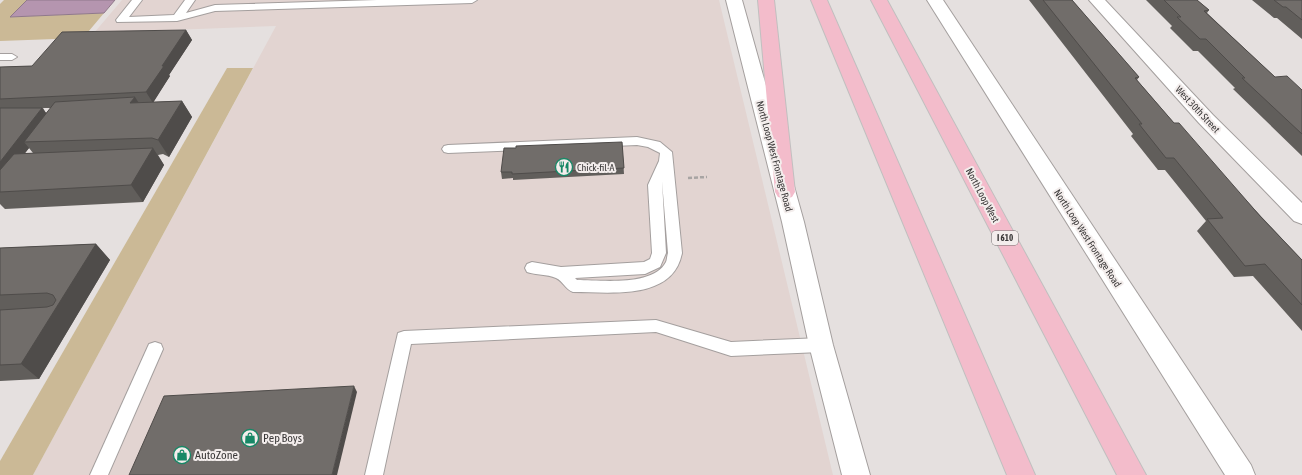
<svg xmlns="http://www.w3.org/2000/svg" width="1302" height="475" font-family="'Asap Condensed',sans-serif">
<style>
.built{fill:#e2d4d1}
.green{fill:#cbb996}
.water{fill:#b595af;stroke:#90798b}
.lines{fill:none;stroke-linecap:round;stroke-linejoin:round}
.lane-casing{stroke:#a49f9e;stroke-width:2}
.street-casing{stroke:#a49f9e;stroke-width:2}
.secondary-casing{stroke:#a49f9e;stroke-width:2}
.highway-casing{stroke:#c0bfbf;stroke-width:2}
.path{stroke:#a8a4a3;stroke-width:2.5;stroke-dasharray:4 2;stroke-linecap:butt}
.lane{fill:#fff;fill-rule:evenodd}
.street{fill:#fff;fill-rule:evenodd}
.secondary{fill:#fff;fill-rule:evenodd}
.highway{fill:#f3bccb;fill-rule:evenodd}
.wall{fill:#615e5b;fill-rule:evenodd}
.shaded-wall{fill:#4f4c4a}
.building{fill:#716d6a;stroke:#4f4c4a}
.labels{text-anchor:middle;stroke-width:4;stroke-linejoin:round;paint-order:stroke}
.shield{fill:#f3edec;stroke:#726e6e;stroke-width:1}
.shield-label{font-size:9px;font-weight:bold;fill:#3a3838}
.street-label{font-size:10px;fill:#3a3838;stroke:#f3edec}
.poi-label{font-size:10px;fill:#3a3838;stroke:#f3edec;text-anchor:start}
.near-poi-label{font-size:12px;fill:#3a3838;stroke:#f3edec;text-anchor:start}
</style>
<rect width="100%" height="100%" fill="#e5e0df"/>
<path class="built" d="M 122,0 L 719,0 L 833,475 L 33,475 L 276,26 L 94,33 Z"/>
<g class="green">
<path d="M 4,0 L 27,0 L 11,17 L 104,13 L 83,38 L 0,41 L 0,4 Z"/>
<path d="M 227,68 L 253,68 L 33,475 L 0,475 L 0,461 Z"/>
</g>
<path class="water" d="M 27,0 L 115,0 L 104,13 L 10,17 Z"/>
<g class="lines">
<g class="lane-casing">
<g id="lane">
<path d="M 132,0 L 142,0 L 129,17 L 174,15 L 185,0 L 195,0 L 186,13 L 215,5 L 377,0 L 477,0 L 472,3 L 215,11 L 177,21 L 117,22 L 116,20 Z"/>
<path d="M 0,54 L 12,54 L 17,57 L 12,60 L 0,60 Z"/>
<path d="M 637,137 L 660,142 L 672,152 L 682,253 C 673,301 610,292 573,292 C 565,289 563,281 556,278 C 547,274 536,275 527,272 L 525,268 L 527,264 L 532,262 L 561,267 L 644,262 L 650,259 L 652,253 L 648,185 L 659,161 L 660,153 L 648,147 L 637,145 L 448,153 L 444,152 L 442,149 L 444,146 L 448,145 ZM 662,181 L 668,253 C 667,256 667,260 666,262 C 653,287 600,280 577,280 L 575,278 L 645,274 L 660,267 L 666,253 Z"/>
<path d="M 656,320 L 731,342 L 821,338 L 827,340 L 829,345 L 827,350 L 821,352 L 731,356 L 656,332 L 411,344 L 383,475 L 365,475 L 398,333 L 404,331 Z"/>
<path d="M 155,342 L 161,344 L 163,349 L 108,475 L 90,475 L 149,344 Z"/>
</g>
</g>
<g class="street-casing">
<path id="street" d="M 1089,0 L 1105,0 L 1213,115 L 1302,203 L 1302,224 L 1294,221 L 1199,123 Z"/>
</g>
<g class="secondary-casing">
<g id="secondary">
<path d="M 726,0 L 742,0 L 804,222 L 833,345 L 870,475 L 842,475 L 809,345 L 782,222 Z"/>
<path d="M 927,0 L 943,0 L 1251,465 L 1255,475 L 1225,475 Z"/>
</g>
</g>
<g class="highway-casing">
<g id="highway">
<path d="M 758,0 L 774,0 L 795,192 L 792,197 L 785,199 L 778,197 L 775,192 Z"/>
<path d="M 811,0 L 827,0 L 1035,475 L 1007,475 Z"/>
<path d="M 871,0 L 887,0 L 1146,475 L 1117,475 Z"/>
</g>
</g>
<path class="path" d="M 688,178 L 707,177"/>
<use href="#lane" class="lane"/>
<use href="#street" class="street"/>
<use href="#secondary" class="secondary"/>
<use href="#highway" class="highway"/>
</g>
<g class="wall">
<path d="M 1029,0 L 1072,0 L 1139,77 L 1137,80 L 1174,123 L 1302,260 L 1302,331 L 1253,276 L 1234,277 L 1197,231 L 1206,221 L 1165,170 L 1158,170 L 1131,136 L 1133,134 Z"/>
<path d="M 1146,0 L 1197,0 L 1209,10 L 1207,13 L 1275,77 L 1302,90 L 1302,156 L 1233,89 L 1235,88 L 1198,51 L 1193,51 L 1170,28 L 1172,26 Z"/>
<path d="M 1252,0 L 1302,0 L 1302,39 L 1277,18 L 1274,18 Z"/>
<path d="M 186,30 L 192,40 L 169,75 L 170,76 L 153,102 L 182,101 L 192,117 L 169,157 L 163,154 L 158,155 L 164,165 L 143,202 L 5,209 L 0,204 L 0,67 L 32,66 ZM 43,108 L 51,108 L 46,113 ZM 29,148 L 33,153 L 25,153 Z"/>
<path d="M 622,142 L 624,174 L 513,180 L 513,178 L 502,179 L 501,172 Z"/>
<path d="M 96,244 L 110,260 L 39,379 L 0,381 L 0,248 Z"/>
</g>
<g class="shaded-wall">
<path d="M 186,30 L 192,40 L 169,75 L 170,76 L 153,103 L 146,92 L 162,66 Z"/>
<path d="M 135,97 L 146,114 L 130,103 Z"/>
<path d="M 182,101 L 192,117 L 169,157 L 158,140 Z"/>
<path d="M 42,108 L 51,119 L 24,142 L 29,148 L 6,178 L 0,177 L 0,162 Z"/>
<path d="M 153,148 L 164,165 L 143,202 L 131,185 Z"/>
<path d="M 96,244 L 110,260 L 39,379 L 21,364 Z"/>
<path d="M 354,386 L 357,392 L 337,475 L 332,475 Z"/>
</g>
<g class="building">
<path d="M 1043,0 L 1072,0 L 1139,77 L 1135,78 L 1174,123 L 1179,123 L 1260,216 L 1302,260 L 1302,305 L 1265,264 L 1245,266 L 1207,219 L 1223,218 L 1174,158 L 1166,158 L 1139,124 L 1142,124 Z"/>
<path d="M 1164,0 L 1197,0 L 1209,10 L 1204,11 L 1275,77 L 1287,76 L 1302,90 L 1302,134 L 1242,78 L 1245,78 L 1206,39 L 1200,39 L 1177,17 L 1181,17 Z"/>
<path d="M 1274,0 L 1302,0 L 1302,20 L 1286,7 L 1283,7 Z"/>
<path d="M 186,30 L 162,66 L 164,66 L 146,92 L 0,99 L 0,67 L 32,66 L 62,32 Z"/>
<path d="M 135,97 L 130,103 L 182,101 L 158,140 L 152,138 L 24,142 L 55,102 Z"/>
<path d="M 0,108 L 42,108 L 0,162 Z"/>
<path d="M 622,142 L 624,168 L 512,174 L 512,172 L 501,172 L 504,148 L 516,148 L 516,146 Z"/>
<path d="M 153,148 L 131,185 L 0,192 L 0,170 L 14,154 Z"/>
<path d="M 96,244 L 21,364 L 0,365 L 0,310 L 47,307 L 53,305 L 56,300 L 53,295 L 47,293 L 0,295 L 0,248 Z"/>
<path d="M 354,386 L 332,475 L 129,475 L 164,396 Z"/>
</g>
<defs>
<g id="restaurant-ring" transform="scale(0.9)"><circle r="9.5" fill="#f3edec" stroke="#178866" stroke-width="1.5"/><path d="M-5-6h1v4h1v-4h1v4h1v-4h1v5L-1.5 .5V6h-2V.5L-5-1ZM5-6V6H3V1.5H1.5Q1.5-4 5-6Z" fill="#178866"/></g>
<g id="shop-ring" transform="scale(0.9)"><circle r="9.5" fill="#f3edec" stroke="#178866" stroke-width="1.5"/><path d="M-5-2.5h2.3a2.7 3.5 0 0 1 5.4 0H5L5.5 6h-11ZM-1.5-2.5h3a1.5 2.3 0 0 0-3 0Z" fill="#178866"/></g>
</defs>
<g fill-rule="evenodd">
<use href="#restaurant-ring" x="564" y="167"/>
<use href="#shop-ring" x="250" y="438"/>
<use href="#shop-ring" x="182" y="455"/>
</g>
<g class="labels">
<rect class="shield" x="992" y="231" width="26" height="14" rx="3"/>
<g class="shield-label">
<text x="1005" y="241">I 610</text>
</g>
<g class="street-label">
<text transform="translate(1198 109) rotate(47)" y="4">West 30th Street</text>
<text transform="translate(775 156) rotate(75)" y="4">North Loop West Frontage Road</text>
<text transform="translate(983 195) rotate(62)" y="4">North Loop West</text>
<text transform="translate(1088 238) rotate(57)" y="4">North Loop West Frontage Road</text>
</g>
<g class="poi-label">
<text x="577" y="171">Chick-fil-A</text>
</g>
<g class="near-poi-label">
<text x="263" y="442">Pep Boys</text>
<text x="195" y="459">AutoZone</text>
</g>
</g>
</svg>
